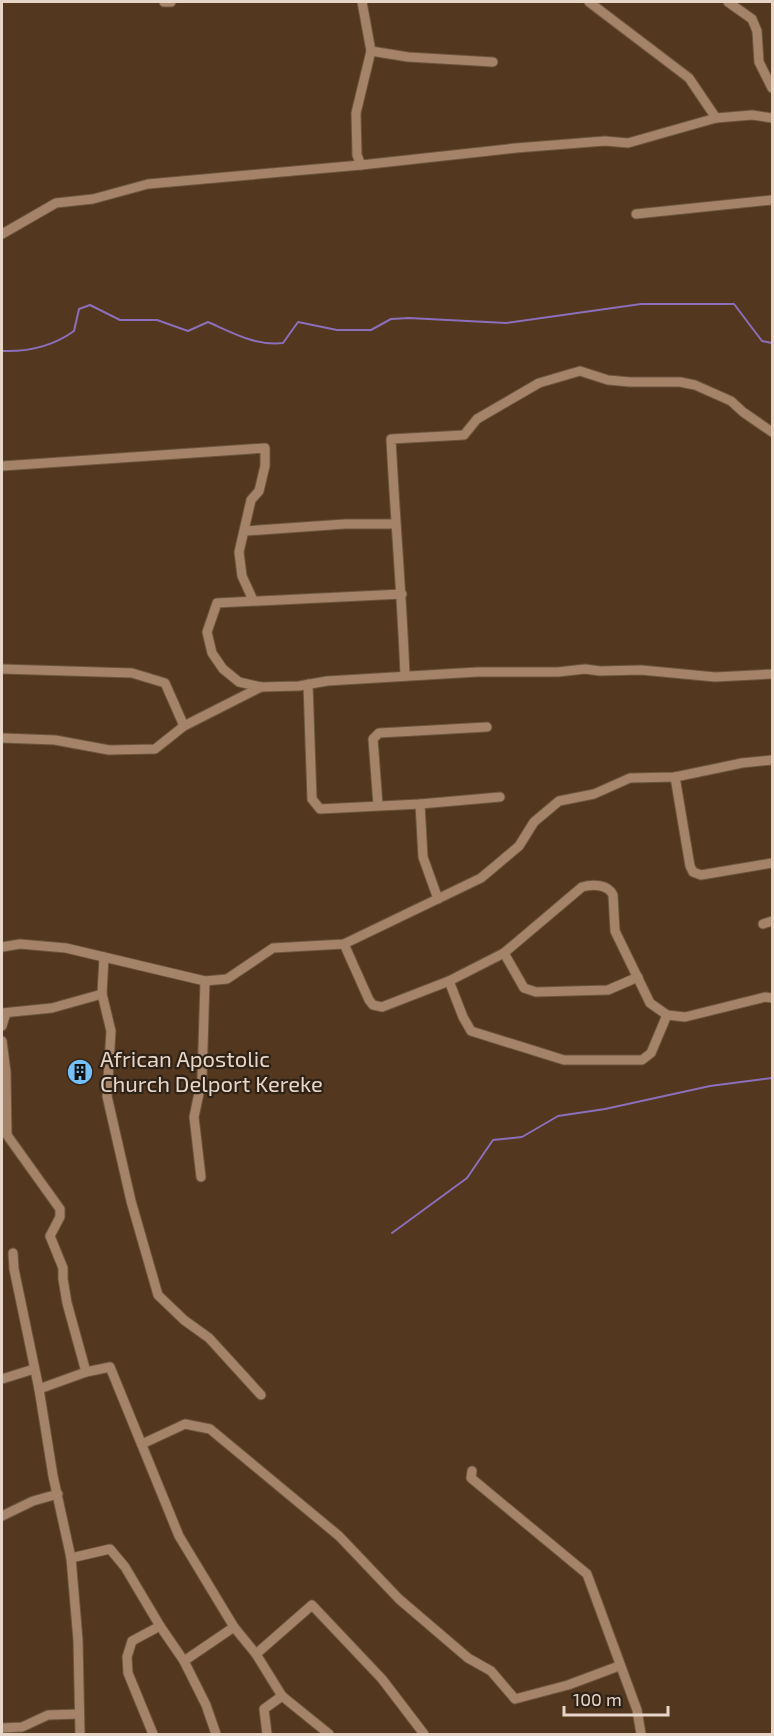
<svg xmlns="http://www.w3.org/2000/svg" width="774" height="1736" font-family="'Exo 2',sans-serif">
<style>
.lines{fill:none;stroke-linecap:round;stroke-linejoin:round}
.stream{stroke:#8c6eba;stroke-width:2}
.minor-casing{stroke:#6c553e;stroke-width:11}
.minor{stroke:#a48369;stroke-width:9}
.labels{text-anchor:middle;stroke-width:4.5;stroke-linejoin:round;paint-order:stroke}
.poi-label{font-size:22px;fill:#e7d5c7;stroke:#2f2217;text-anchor:start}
</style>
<rect width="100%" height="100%" fill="#53371e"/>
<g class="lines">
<g class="stream">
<path d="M 2,351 C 27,352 53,346 74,331 L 79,309 L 90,305 L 120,320 L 157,320 L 188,331 L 208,322 C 233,333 255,346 283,343 L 298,322 L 337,330 L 371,330 L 391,319 L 409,318 L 506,323 L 641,304 L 734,304 L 762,341 L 772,343"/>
<path d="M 392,1233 L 467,1178 L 493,1140 L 522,1137 L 558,1116 L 605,1109 L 710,1086 L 772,1078"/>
</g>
<g class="minor-casing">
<g id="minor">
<path d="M 164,2 L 171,2"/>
<path d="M 589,2 L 689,78 L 716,118"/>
<path d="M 728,2 L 752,19 L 757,31 L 759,62 L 772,88"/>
<path d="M 371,51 L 408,57 L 493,62"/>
<path d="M 361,165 L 357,155 L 356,113 L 371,51 L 362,2"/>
<path d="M 636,214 L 772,200"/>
<path d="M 2,234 L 56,203 L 93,199 L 148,184 L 361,165 L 516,148 L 605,141 L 628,143 L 716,118 L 752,115 L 772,118"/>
<path d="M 2,466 L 265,448 L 265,466 L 259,491 L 251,500 L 239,552 L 242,576 L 253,600"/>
<path d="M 245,531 L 345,524 L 395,524"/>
<path d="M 2,669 L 132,673 L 165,683 L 184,726"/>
<path d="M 405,676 C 402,597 395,518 391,439 L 464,435 L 477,419 L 539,383 L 580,371 L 608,380 L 630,382 L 680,382 L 695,385 L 731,401 L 743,412 L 772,432"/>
<path d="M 308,684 L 312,799 L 320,809 L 420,804 L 500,797"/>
<path d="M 261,687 L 239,682 L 223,669 L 212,653 L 207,632 L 217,603 L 402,594"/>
<path d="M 2,738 L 55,740 L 109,750 L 155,749 L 184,726 L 261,687 L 299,686 L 327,681 L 477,672 L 558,672 L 585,669 L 600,671 L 641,670 L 715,677 L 772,674"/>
<path d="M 675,777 L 690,866 L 693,872 L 701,875 L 772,863"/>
<path d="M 420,804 L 423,857 L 438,899"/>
<path d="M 378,805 L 373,739 L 379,733 L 487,727"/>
<path d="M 763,924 L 772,921"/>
<path d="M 344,944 L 369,1000 L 373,1005 L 382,1007 L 449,981 L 504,953 L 582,887 C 592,884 608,884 613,895 L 615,931 L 650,1003 L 667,1015 L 685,1017 L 765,997 L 772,998"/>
<path d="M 2,947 L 20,944 L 66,948 L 205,981 L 227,979 L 273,948 L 344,944 L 481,878 L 519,846 L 534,822 L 559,801 L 594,794 L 630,778 L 675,777 L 742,763 L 772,760"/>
<path d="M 504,953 L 524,988 L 536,992 L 608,990 L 638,977"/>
<path d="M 104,957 L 102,994 L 111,1031 L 107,1096 L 131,1201 L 158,1295 L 184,1320 L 209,1338 L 261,1395"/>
<path d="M 449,981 L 463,1017 L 471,1031 L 564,1060 L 642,1060 L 651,1053 L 667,1015"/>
<path d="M 2,1013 L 52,1008 L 102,994"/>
<path d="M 2,1026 L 6,1013"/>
<path d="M 2,1041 L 6,1072 L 7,1135 L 60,1209 L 60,1217 L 50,1236 L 63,1268 L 63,1279 L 67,1303 L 86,1372"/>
<path d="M 201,1177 L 194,1117 L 202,1079 L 205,981"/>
<path d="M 13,1253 L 14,1269 L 39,1389 L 53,1476 L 71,1558 L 78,1640 L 80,1734"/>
<path d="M 2,1379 L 34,1369"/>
<path d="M 39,1389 L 86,1372 L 110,1367 L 179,1536 L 234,1627 L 256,1654 L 282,1696 L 329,1734"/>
<path d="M 142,1444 L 185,1424 L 210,1429 L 339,1536 L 399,1599 L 468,1658 L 491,1671 L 515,1699 L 568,1685 L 619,1666"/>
<path d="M 472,1471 L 471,1478 L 587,1574 L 637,1710 L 641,1734"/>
<path d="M 2,1516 L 33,1501 L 58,1494"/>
<path d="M 71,1558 L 110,1549 L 125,1567 L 160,1626 L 184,1661 L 206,1705 L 216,1734"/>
<path d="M 256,1654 L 312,1605 L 382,1679 L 424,1734"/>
<path d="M 184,1661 L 234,1627"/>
<path d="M 2,1728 L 22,1727 L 48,1715 L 79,1714"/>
<path d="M 153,1734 L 128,1673 L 127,1657 L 132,1641 L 160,1626"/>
<path d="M 267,1734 L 264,1709 L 282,1696"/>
</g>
</g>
<use href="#minor" class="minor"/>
</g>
<defs>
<g id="building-disc" transform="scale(1.35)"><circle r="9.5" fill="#75c0f6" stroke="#2f2217"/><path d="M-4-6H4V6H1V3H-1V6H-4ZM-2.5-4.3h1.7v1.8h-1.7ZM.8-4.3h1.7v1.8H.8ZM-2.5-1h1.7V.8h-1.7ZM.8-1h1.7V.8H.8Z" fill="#111"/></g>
</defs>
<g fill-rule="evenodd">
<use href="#building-disc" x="80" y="1072"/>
</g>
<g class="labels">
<g class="poi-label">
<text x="100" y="1067">African Apostolic<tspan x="100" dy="25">Church Delport Kereke</tspan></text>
</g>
</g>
<rect width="774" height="1736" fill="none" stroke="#e7d5c7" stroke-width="6"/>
<path d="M564 1706v9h104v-9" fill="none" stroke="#e7d5c7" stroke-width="3"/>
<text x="573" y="1706" font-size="18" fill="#e7d5c7" stroke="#2f2217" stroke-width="4.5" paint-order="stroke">100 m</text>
</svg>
